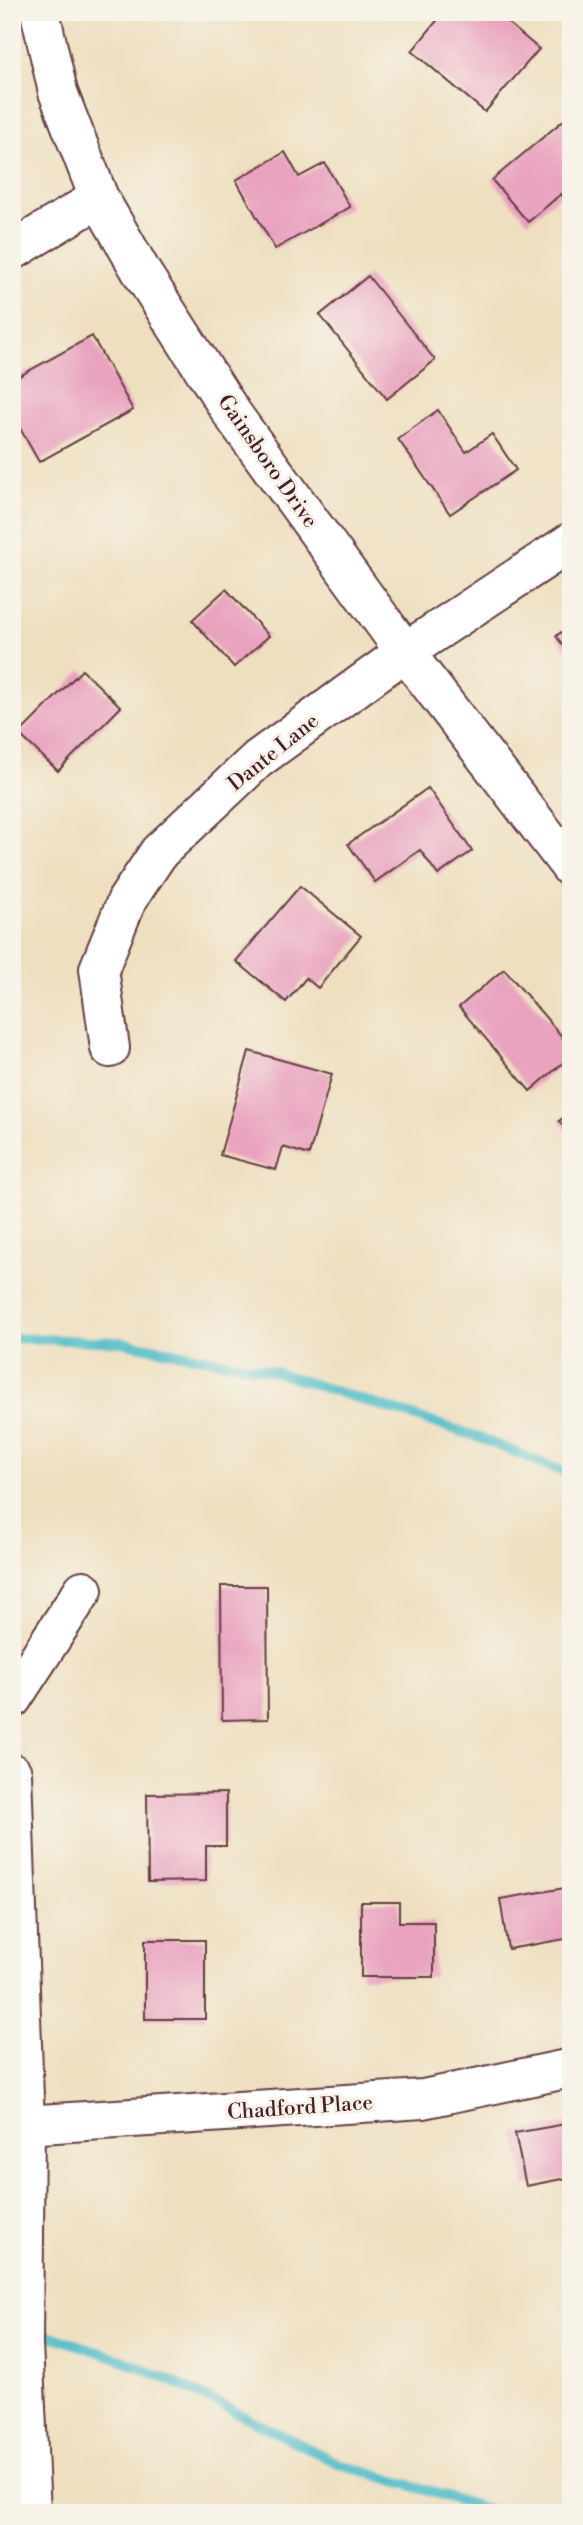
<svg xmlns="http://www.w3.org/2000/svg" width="583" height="2525" font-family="'Libre Bodoni',serif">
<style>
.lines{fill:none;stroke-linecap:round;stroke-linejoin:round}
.stream{stroke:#4ebbc7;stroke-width:10}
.building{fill:#e9a3bf}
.minor-casing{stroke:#633c41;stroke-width:42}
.minor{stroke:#fff;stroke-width:38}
.labels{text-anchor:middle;stroke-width:6;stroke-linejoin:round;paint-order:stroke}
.street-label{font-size:21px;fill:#4a1f2b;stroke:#f7f3e8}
</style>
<rect width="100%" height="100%" fill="#f7f3e8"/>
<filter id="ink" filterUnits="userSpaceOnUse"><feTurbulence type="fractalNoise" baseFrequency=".0143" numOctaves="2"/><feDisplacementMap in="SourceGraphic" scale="14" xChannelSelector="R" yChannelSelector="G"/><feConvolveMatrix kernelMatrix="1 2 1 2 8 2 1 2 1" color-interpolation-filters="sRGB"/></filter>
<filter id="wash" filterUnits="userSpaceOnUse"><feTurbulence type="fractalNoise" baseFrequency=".00686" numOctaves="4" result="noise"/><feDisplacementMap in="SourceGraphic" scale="28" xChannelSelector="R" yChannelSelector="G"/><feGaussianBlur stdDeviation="1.57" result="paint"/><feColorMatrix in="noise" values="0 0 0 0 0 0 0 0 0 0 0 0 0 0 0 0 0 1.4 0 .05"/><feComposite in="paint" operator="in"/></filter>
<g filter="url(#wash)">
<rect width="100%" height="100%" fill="#eedfc0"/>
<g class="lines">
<g class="stream">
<path d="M 12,1338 L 121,1342 L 272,1371 L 475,1436 L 571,1475"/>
<path d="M 32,2330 L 118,2358 L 185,2387 L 340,2464 L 500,2513"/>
</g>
</g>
<g id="blocks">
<g class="building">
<path d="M 444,12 L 495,12 L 539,49 L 485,112 L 412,51 Z"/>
<path d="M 571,114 L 571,207 L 561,194 L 528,222 L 492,180 Z"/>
<path d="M 285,152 L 299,177 L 325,163 L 350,207 L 275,249 L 236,180 Z"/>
<path d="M 368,276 L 435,360 L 387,399 L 320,315 Z"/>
<path d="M 92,336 L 133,410 L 39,462 L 12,414 L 12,380 Z"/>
<path d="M 438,410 L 466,452 L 492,434 L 516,470 L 450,514 L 398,439 Z"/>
<path d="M 226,589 L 269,636 L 234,667 L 192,620 Z"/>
<path d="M 571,625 L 571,656 L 556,636 Z"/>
<path d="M 82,670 L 121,707 L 58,771 L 19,734 Z"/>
<path d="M 428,788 L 472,851 L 438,875 L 420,850 L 375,882 L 348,844 Z"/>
<path d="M 300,886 L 361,936 L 318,988 L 306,978 L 286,1002 L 236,961 Z"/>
<path d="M 504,969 L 571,1047 L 571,1056 L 530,1091 L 459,1007 Z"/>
<path d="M 249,1051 L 332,1074 L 309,1155 L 283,1147 L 276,1170 L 220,1155 Z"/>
<path d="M 571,1112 L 571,1136 L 559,1121 Z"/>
<path d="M 221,1586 L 267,1586 L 268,1719 L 222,1720 Z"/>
<path d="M 226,1793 L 226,1846 L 206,1846 L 206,1881 L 148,1882 L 147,1794 Z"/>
<path d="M 571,1887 L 571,1938 L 508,1949 L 500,1899 Z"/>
<path d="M 361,1902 L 399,1902 L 399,1922 L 434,1922 L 434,1977 L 361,1977 Z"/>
<rect x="145" y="1940" width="60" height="79"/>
<path d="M 571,2123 L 571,2192 L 567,2178 L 526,2186 L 515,2133 Z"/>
</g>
</g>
</g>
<g filter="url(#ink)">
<use href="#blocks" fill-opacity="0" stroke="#633c41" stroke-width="2"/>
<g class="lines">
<g class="minor-casing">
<g id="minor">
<path d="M 40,12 L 58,92 L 99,198 L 142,273 L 233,415 L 405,652 L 571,868"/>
<path d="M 12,251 L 99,198"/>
<path d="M 110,1048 L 99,969 L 127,900 L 159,852 L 258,759 L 405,652 L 571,542"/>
<path d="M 12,1699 L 83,1590"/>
<path d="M 12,1773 L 25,2125 L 23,2344 L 31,2513"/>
<path d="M 25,2125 L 423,2099 L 571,2068"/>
</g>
</g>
<use href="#minor" class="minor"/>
</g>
</g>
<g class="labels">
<g class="street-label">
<text transform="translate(268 461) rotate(55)" y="7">Gainsboro Drive</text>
<text transform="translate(273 752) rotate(-39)" y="7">Dante Lane</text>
<text transform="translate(300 2107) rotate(-4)" y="7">Chadford Place</text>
</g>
</g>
<rect width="583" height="2525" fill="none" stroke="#f7f3e8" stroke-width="42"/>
</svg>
